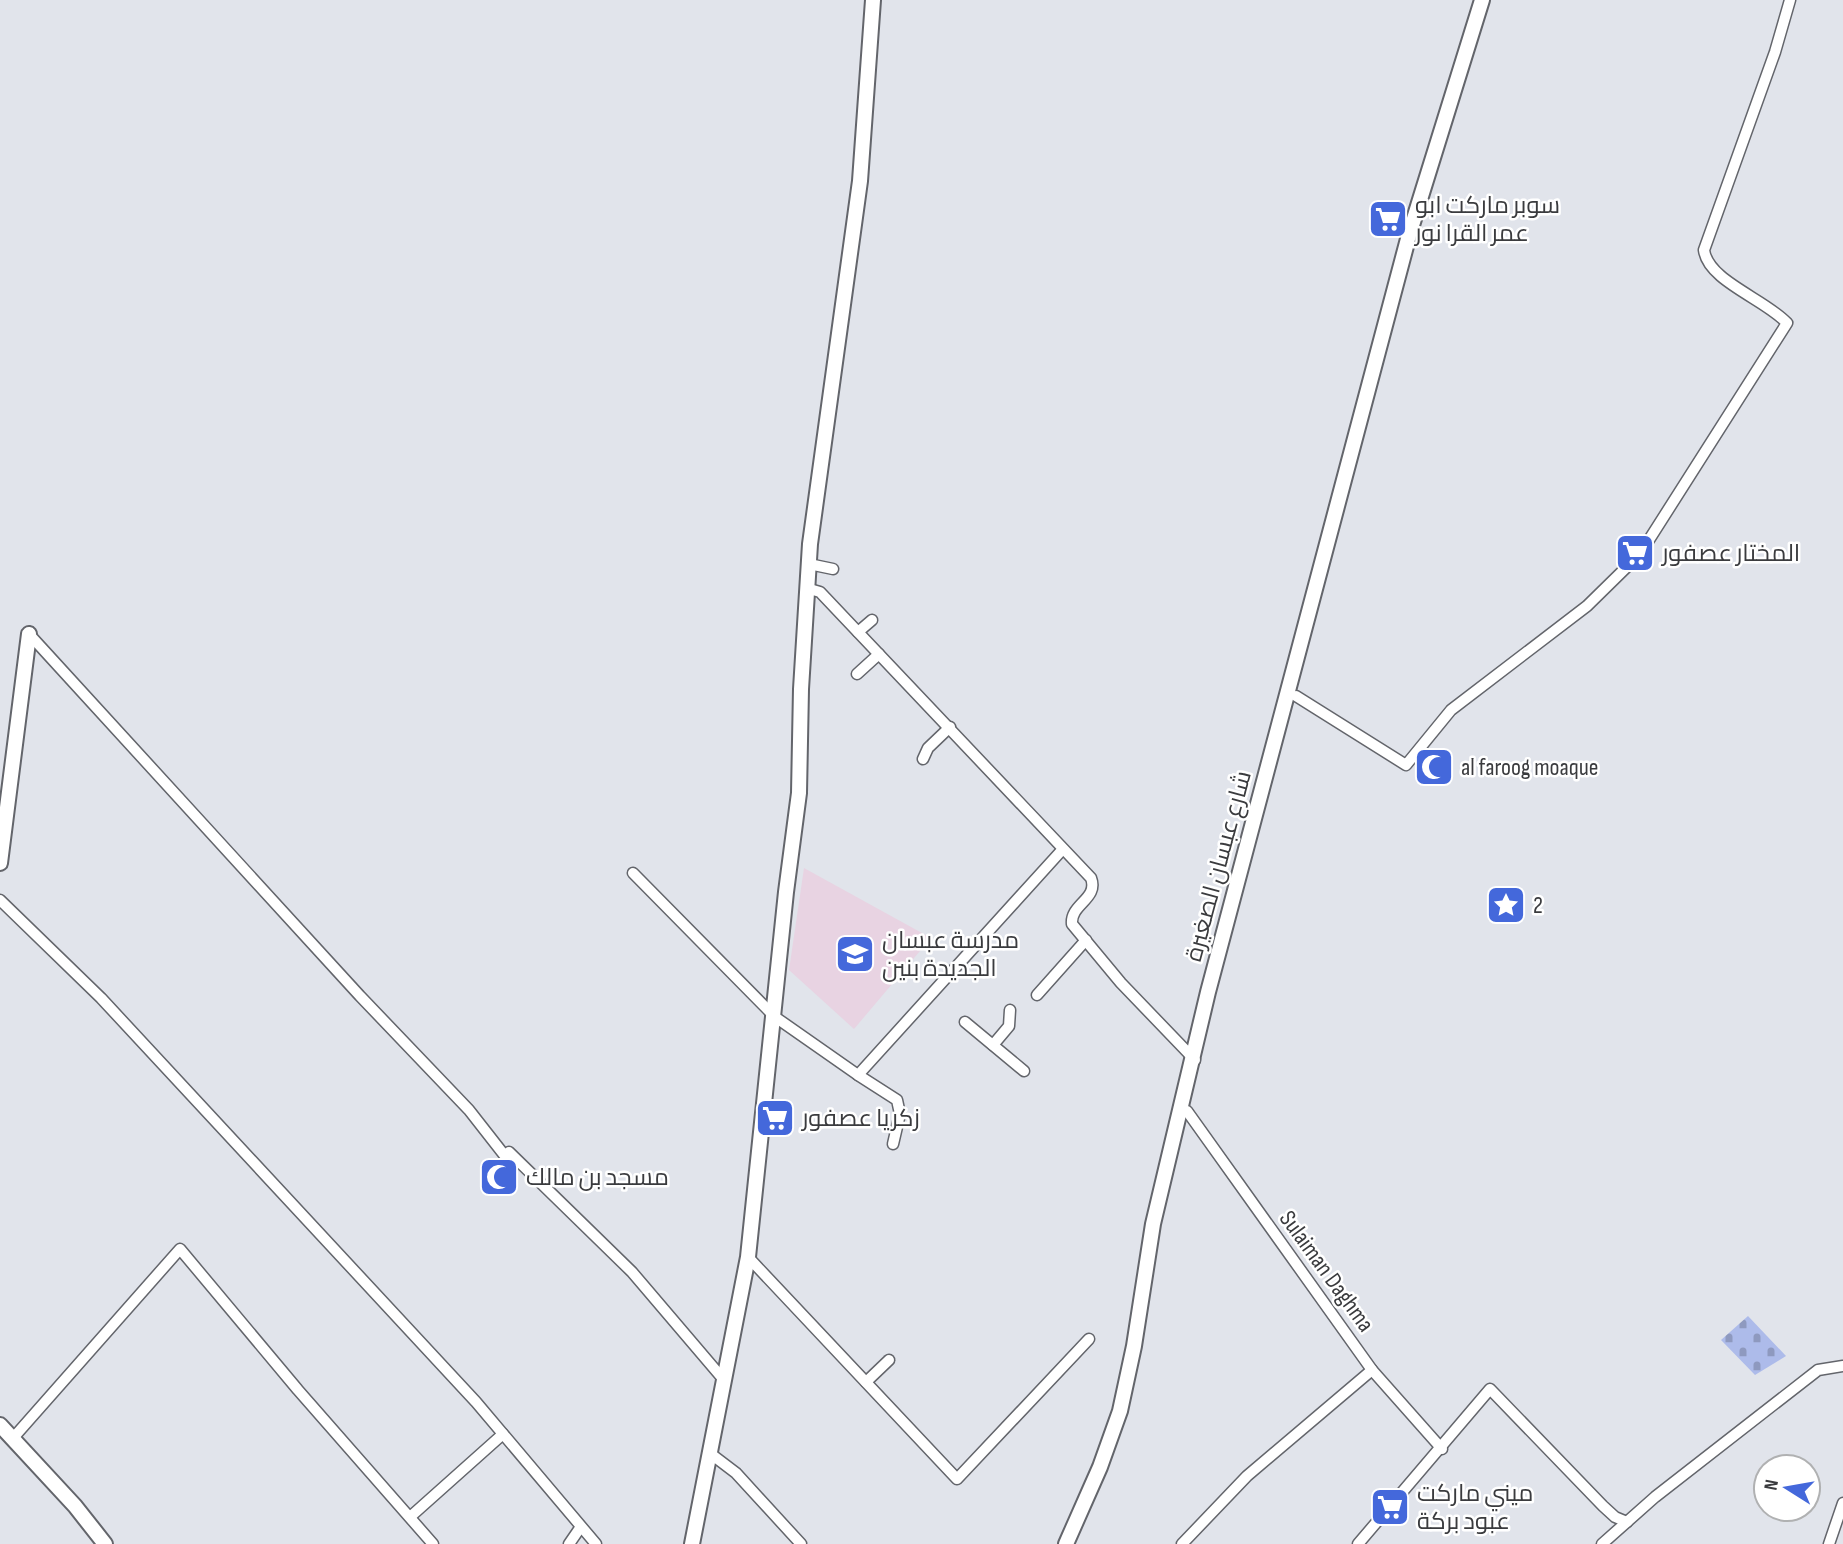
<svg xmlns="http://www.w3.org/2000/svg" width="1843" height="1544" font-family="'Sofia Sans Condensed',Cairo,sans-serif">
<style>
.education{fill:#e8d3e2}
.cemetery{fill:url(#cemetery-stones)}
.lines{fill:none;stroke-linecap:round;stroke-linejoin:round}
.street-casing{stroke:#63656b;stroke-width:13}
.secondary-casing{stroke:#63656b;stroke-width:18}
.street{stroke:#fff;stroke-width:10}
.secondary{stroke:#fff;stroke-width:14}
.labels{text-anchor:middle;stroke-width:5;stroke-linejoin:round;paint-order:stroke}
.poi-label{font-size:24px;fill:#3a3b3e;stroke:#fff;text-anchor:start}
.street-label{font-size:24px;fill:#3a3b3e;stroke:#fff}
</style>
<defs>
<pattern id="cemetery-stones" width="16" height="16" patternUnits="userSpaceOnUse" patternTransform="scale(1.75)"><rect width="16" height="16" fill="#adbbea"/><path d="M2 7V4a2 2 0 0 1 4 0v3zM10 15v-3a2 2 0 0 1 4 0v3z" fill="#8e99bf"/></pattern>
</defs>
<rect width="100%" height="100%" fill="#e1e4eb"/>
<path class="education" d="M 804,868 L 931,938 L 854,1029 L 789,970 Z"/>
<path class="cemetery" d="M 1748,1316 L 1786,1356 L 1755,1375 L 1721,1340 Z"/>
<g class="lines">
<g class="street-casing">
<g id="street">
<path d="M 809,564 L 833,569"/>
<path d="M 806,588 L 820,592 L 1091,878 C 1099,899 1070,904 1072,924 L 1121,983 L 1195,1060"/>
<path d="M 858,632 L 872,620"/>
<path d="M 29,634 L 360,996 L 469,1110 L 505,1156 L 509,1152 L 632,1272 L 724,1380"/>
<path d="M 857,674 L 879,654"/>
<path d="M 1296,696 L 1406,765 L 1451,710 L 1587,606 L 1640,554 L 1787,323 C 1765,299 1708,281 1704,250 L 1775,52 L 1790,0"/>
<path d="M 923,759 L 928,748 L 950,727"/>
<path d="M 633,873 L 775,1017 L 858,1075 L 1062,850"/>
<path d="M 0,900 L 101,998 L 476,1402 L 596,1544"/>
<path d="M 1037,995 L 1086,940"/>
<path d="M 965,1022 L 1024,1071"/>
<path d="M 993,1045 L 1009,1026 L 1010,1010"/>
<path d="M 858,1075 L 897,1100 L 900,1114 L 893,1144"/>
<path d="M 1187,1111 L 1372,1370 L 1442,1449"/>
<path d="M 748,1257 L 957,1479 L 1089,1339"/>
<path d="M 866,1382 L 889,1360"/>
<path d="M 14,1437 L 180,1249 L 298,1390 L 433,1544"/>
<path d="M 711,1454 L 736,1473 L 801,1544"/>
<path d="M 410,1517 L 503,1434"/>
<path d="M 569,1544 L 580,1528"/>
<path d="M 1182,1544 L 1247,1476 L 1372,1370"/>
<path d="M 1358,1544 L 1490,1389 L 1603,1506 L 1615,1517 L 1627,1522"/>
<path d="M 1602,1544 L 1655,1497 L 1818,1370 L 1843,1366"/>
<path d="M 1829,1544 L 1843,1503"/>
</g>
</g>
<g class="secondary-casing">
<g id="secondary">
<path d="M 0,863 L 29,634"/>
<path d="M 0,1425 L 75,1506 L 105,1544"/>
<path d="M 692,1544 L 748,1257 L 786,892 L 799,793 L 801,689 L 810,544 L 860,181 L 873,0"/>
<path d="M 1066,1544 L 1100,1467 L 1120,1411 L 1134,1346 L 1153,1224 L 1208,992 L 1409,235 L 1482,0"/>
</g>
</g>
<use href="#street" class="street"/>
<use href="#secondary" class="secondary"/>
</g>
<defs>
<g id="supermarket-square" transform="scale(2.0125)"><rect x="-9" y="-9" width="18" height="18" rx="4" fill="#4468db" stroke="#fff"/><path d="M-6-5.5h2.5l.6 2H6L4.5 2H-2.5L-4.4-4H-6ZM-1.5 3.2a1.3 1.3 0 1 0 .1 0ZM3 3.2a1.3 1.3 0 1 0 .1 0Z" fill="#fff"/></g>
<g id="mosque-square" transform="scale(2.0125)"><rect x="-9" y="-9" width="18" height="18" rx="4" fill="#4468db" stroke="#fff"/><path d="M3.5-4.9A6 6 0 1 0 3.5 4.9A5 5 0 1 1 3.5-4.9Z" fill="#fff"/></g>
<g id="sight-square" transform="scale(2.0125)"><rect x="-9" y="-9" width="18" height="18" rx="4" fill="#4468db" stroke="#fff"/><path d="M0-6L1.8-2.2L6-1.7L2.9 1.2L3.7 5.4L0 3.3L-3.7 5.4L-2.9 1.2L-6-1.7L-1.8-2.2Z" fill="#fff"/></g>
<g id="school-square" transform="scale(2.0125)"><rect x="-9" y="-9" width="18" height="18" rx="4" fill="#4468db" stroke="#fff"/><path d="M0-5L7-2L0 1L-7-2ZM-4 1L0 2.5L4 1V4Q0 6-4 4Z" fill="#fff"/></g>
</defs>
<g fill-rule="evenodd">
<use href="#supermarket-square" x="1388" y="219"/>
<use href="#supermarket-square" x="1635" y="553"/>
<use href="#mosque-square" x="1434" y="767"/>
<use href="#sight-square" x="1506" y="905"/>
<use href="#school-square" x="855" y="954"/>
<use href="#supermarket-square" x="775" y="1118"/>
<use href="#mosque-square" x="499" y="1177"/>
<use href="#supermarket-square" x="1390" y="1507"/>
</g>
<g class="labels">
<g class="poi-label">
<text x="1415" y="213">سوبر ماركت ابو<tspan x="1415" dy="28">عمر القرا نور</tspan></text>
<text x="1662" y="561">المختار عصفور</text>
<text x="1461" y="775">al faroog moaque</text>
<text x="1533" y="913">2</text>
<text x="882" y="948">مدرسة عبسان<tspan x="882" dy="28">الجديدة بنين</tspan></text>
<text x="802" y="1126">زكريا عصفور</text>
<text x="526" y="1185">مسجد بن مالك</text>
<text x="1417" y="1501">ميني ماركت<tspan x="1417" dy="28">عبود بركة</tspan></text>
</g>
<g class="street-label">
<text transform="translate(1218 866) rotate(-75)" y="8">شارع عبسان الصغيرة</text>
<text transform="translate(1327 1271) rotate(54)" y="8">Sulaiman Daghma</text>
</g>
</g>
<g transform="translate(1787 1488) rotate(281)"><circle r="33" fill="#ffffff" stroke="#b0b1b2" stroke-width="2"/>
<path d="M0-5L12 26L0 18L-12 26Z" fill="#4468db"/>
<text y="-10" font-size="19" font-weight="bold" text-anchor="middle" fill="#3a3b3e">N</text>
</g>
</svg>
